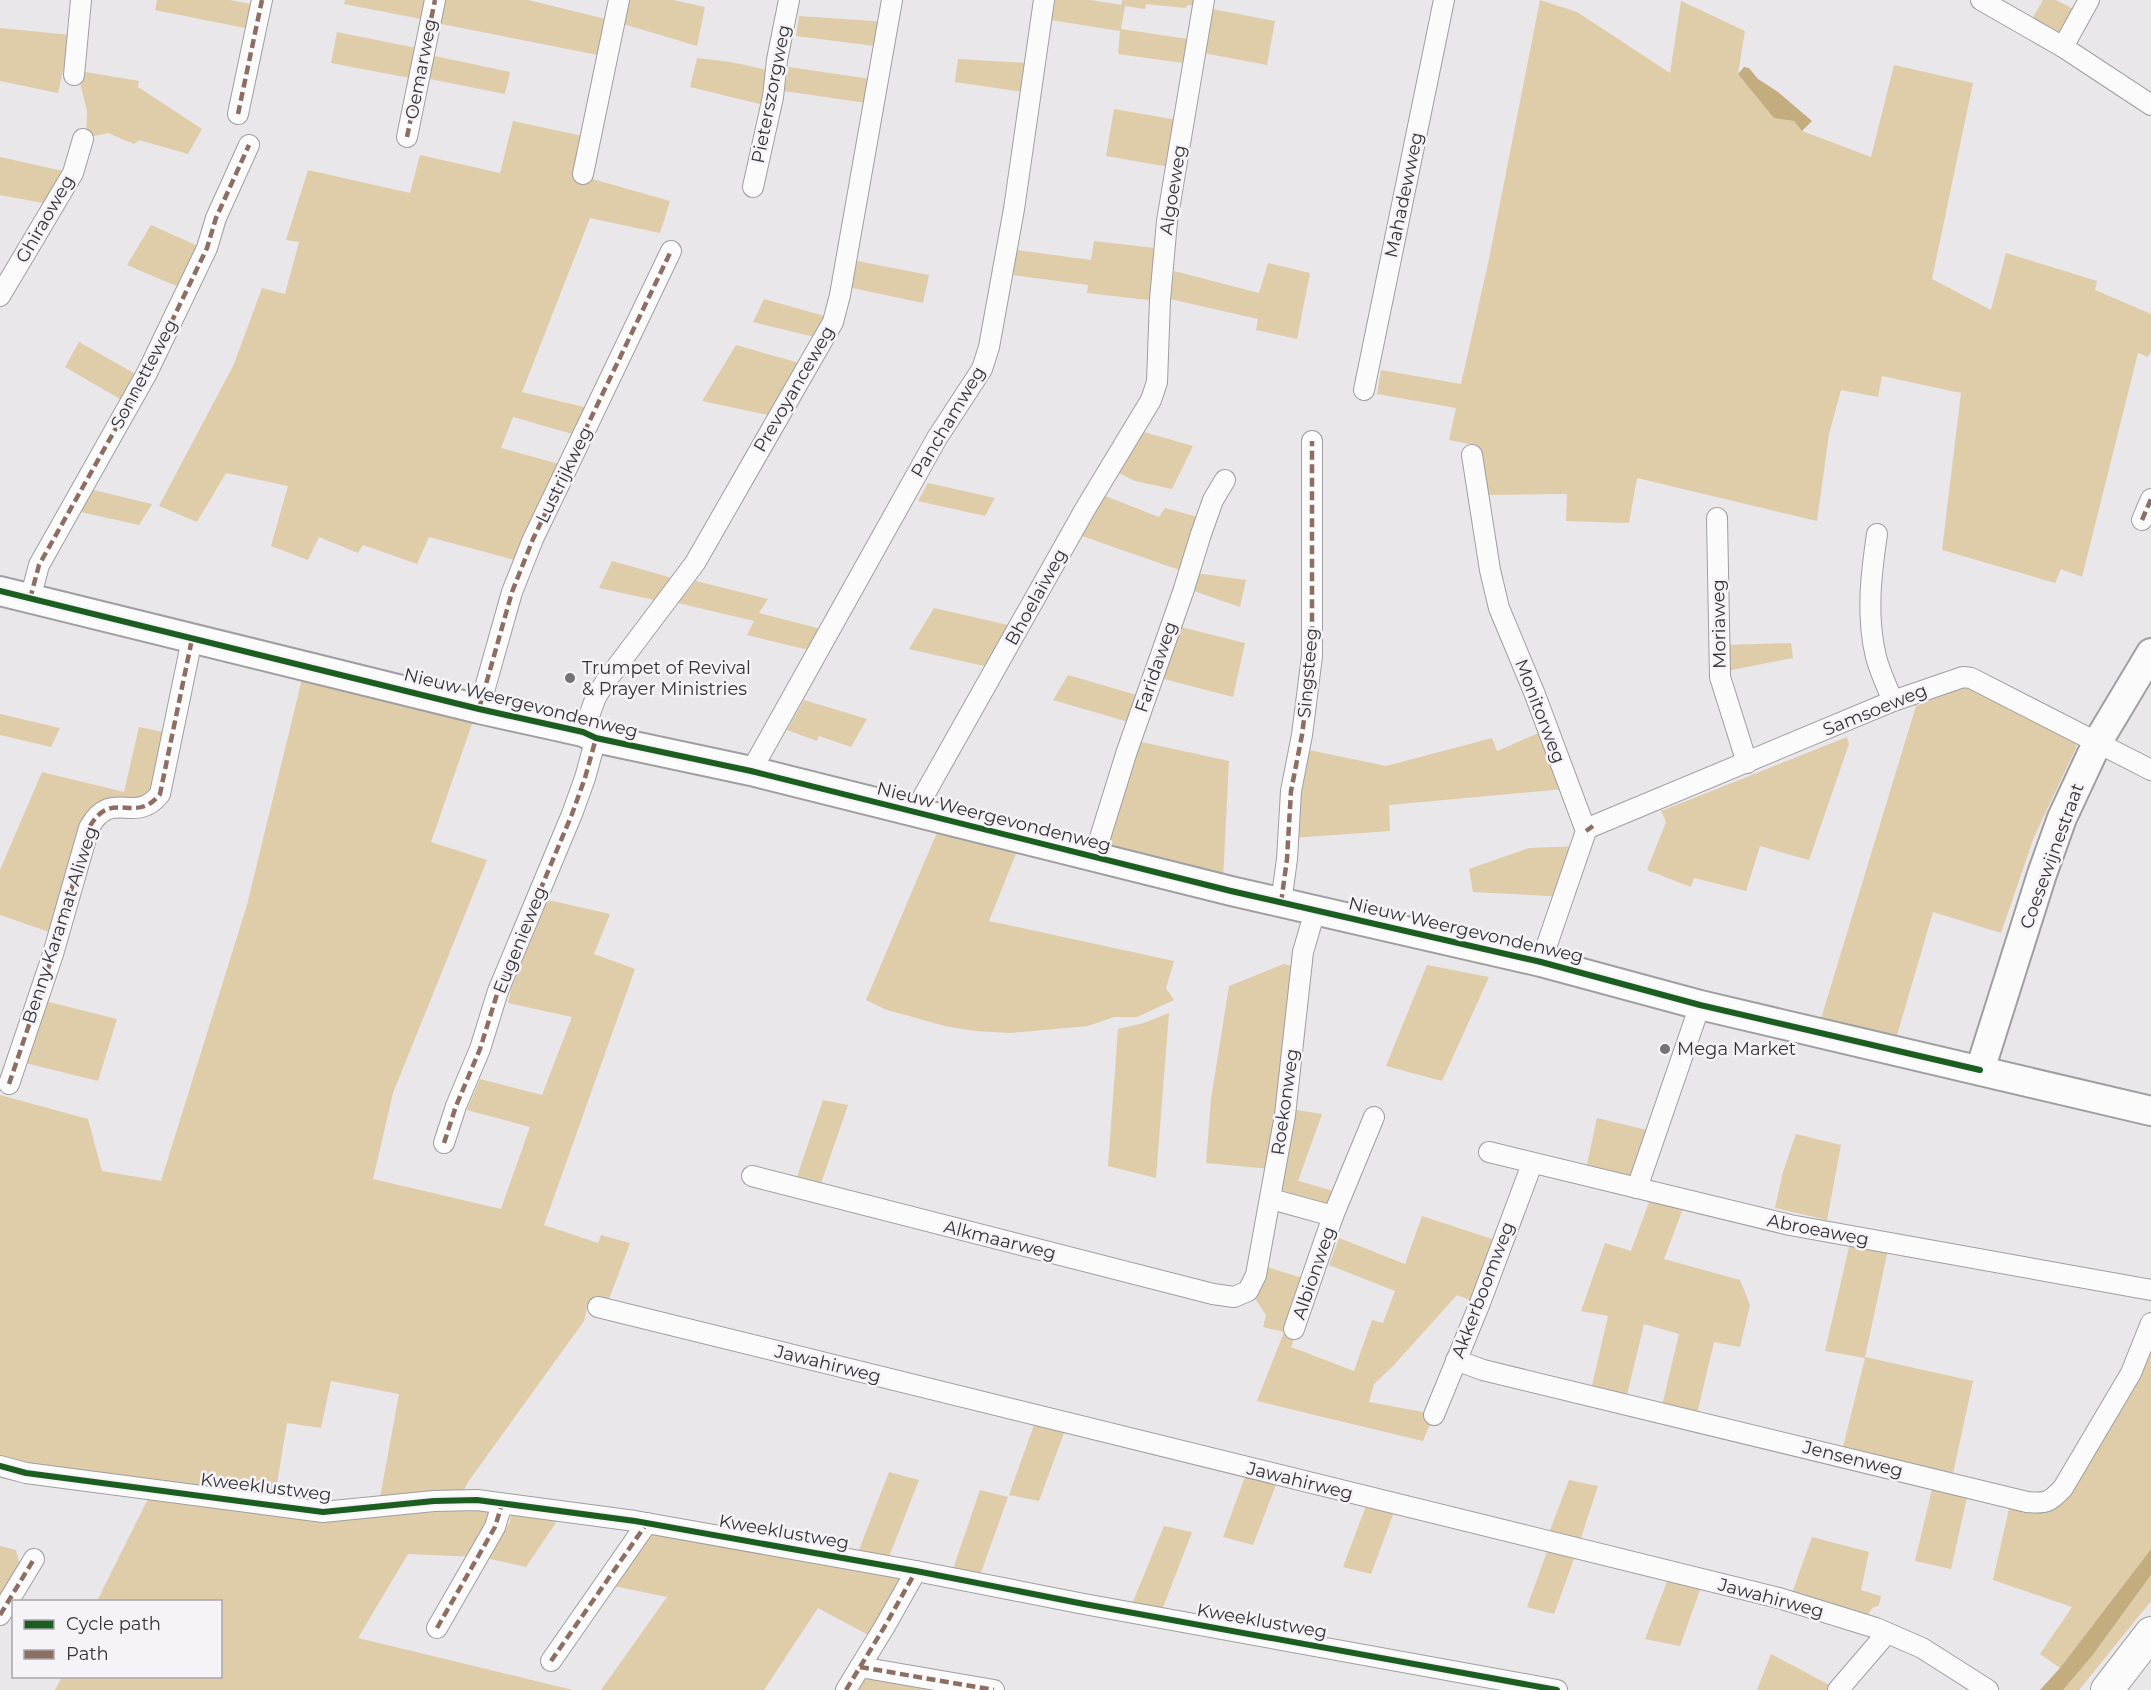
<svg xmlns="http://www.w3.org/2000/svg" width="2151" height="1690" font-family="Montserrat,sans-serif">
<style>
.green{fill:#dfcca9}
.water{fill:#c3ac7d}
.lines{fill:none;stroke-linecap:round;stroke-linejoin:round}
.street-casing{stroke:#9f9ea0;stroke-width:22}
.secondary-casing{stroke:#9f9ea0;stroke-width:32}
.primary-casing{stroke:#9f9ea0;stroke-width:34}
.street{stroke:#fcfbfc;stroke-width:20}
.secondary{stroke:#fcfbfc;stroke-width:28}
.primary{stroke:#fcfbfc;stroke-width:32}
.quiet{stroke:#8d6e63;stroke-width:4.5;stroke-dasharray:9 4.5;stroke-linecap:butt}
.cycleway-casing{stroke:#f6f3f8;stroke-width:10}
.cycleway{stroke:#1b5e20;stroke-width:6}
.poi-dot{fill:#737274;stroke:#f6f3f8;stroke-width:2}
.labels{text-anchor:middle;stroke-width:5;stroke-linejoin:round;paint-order:stroke}
.street-label{font-size:18px;fill:#343335;stroke:#f6f3f8}
.poi-label{font-size:18px;fill:#343335;stroke:#f6f3f8;text-anchor:start}
</style>
<rect width="100%" height="100%" fill="#e9e7ea"/>
<g class="green">
<path d="M 157,0 L 230,0 L 255,5 L 250,29 L 155,10 Z"/>
<path d="M 345,0 L 430,0 L 426,20 L 344,4 Z"/>
<path d="M 441,0 L 528,0 L 610,20 L 603,56 L 436,23 Z"/>
<path d="M 625,0 L 673,0 L 705,7 L 697,46 L 620,23 Z"/>
<path d="M 1055,0 L 1091,0 L 1121,5 L 1122,0 L 1199,0 L 1197,6 L 1188,5 L 1185,8 L 1146,4 L 1145,9 L 1125,6 L 1121,29 L 1194,40 L 1190,64 L 1118,54 L 1120,31 L 1051,20 Z"/>
<path d="M 1540,0 L 1577,12 L 1670,73 L 1681,1 L 1745,31 L 1738,74 L 1794,121 L 1802,131 L 1871,157 L 1894,65 L 1973,83 L 1932,279 L 1991,310 L 2006,253 L 2097,281 L 2095,290 L 2151,314 L 2151,351 L 2148,357 L 2138,353 L 2082,577 L 2061,569 L 2055,583 L 1942,550 L 1961,393 L 1882,376 L 1878,397 L 1841,390 L 1829,434 L 1817,521 L 1637,478 L 1629,523 L 1566,521 L 1567,494 L 1488,495 L 1479,446 L 1449,440 L 1456,408 L 1377,394 L 1381,370 L 1461,384 L 1489,259 Z"/>
<path d="M 2043,0 L 2056,0 L 2079,12 L 2063,37 L 2032,19 Z"/>
<path d="M 1212,9 L 1275,21 L 1267,65 L 1203,53 Z"/>
<path d="M 799,16 L 888,22 L 883,47 L 796,36 Z"/>
<path d="M 0,28 L 71,35 L 58,93 L 0,81 Z"/>
<path d="M 337,32 L 421,49 L 415,79 L 331,63 Z"/>
<path d="M 430,55 L 510,72 L 505,94 L 425,78 Z"/>
<path d="M 697,58 L 731,62 L 776,72 L 768,106 L 690,87 Z"/>
<path d="M 958,59 L 1029,63 L 1024,92 L 955,82 Z"/>
<path d="M 789,67 L 877,80 L 873,104 L 784,91 Z"/>
<path d="M 80,71 L 139,81 L 138,87 L 202,129 L 188,154 L 139,140 L 134,144 L 108,133 L 86,138 L 87,111 L 78,75 Z"/>
<path d="M 1114,109 L 1183,121 L 1175,168 L 1106,156 Z"/>
<path d="M 513,121 L 583,136 L 575,174 L 670,201 L 660,233 L 590,218 L 522,392 L 592,409 L 579,436 L 513,417 L 501,448 L 563,465 L 518,561 L 429,537 L 417,564 L 363,545 L 358,553 L 319,537 L 308,560 L 271,546 L 288,486 L 226,473 L 197,522 L 159,506 L 234,364 L 262,288 L 285,294 L 299,242 L 286,240 L 308,170 L 410,193 L 420,155 L 500,173 Z"/>
<path d="M 0,157 L 68,172 L 48,204 L 0,195 Z"/>
<path d="M 151,225 L 198,246 L 181,288 L 127,265 Z"/>
<path d="M 1094,241 L 1163,249 L 1157,301 L 1087,293 L 1088,285 L 1013,275 L 1017,250 L 1091,260 Z"/>
<path d="M 857,261 L 929,275 L 923,303 L 852,288 Z"/>
<path d="M 1268,263 L 1310,273 L 1297,339 L 1256,330 L 1258,319 L 1170,299 L 1174,271 L 1259,293 Z"/>
<path d="M 764,299 L 832,318 L 823,339 L 753,322 Z"/>
<path d="M 79,342 L 139,376 L 125,402 L 65,367 Z"/>
<path d="M 736,345 L 810,366 L 777,417 L 702,401 Z"/>
<path d="M 1144,432 L 1193,446 L 1172,489 L 1135,481 L 1119,473 Z"/>
<path d="M 928,483 L 995,498 L 985,516 L 918,501 Z"/>
<path d="M 89,489 L 152,504 L 139,525 L 76,511 Z"/>
<path d="M 1105,496 L 1159,517 L 1165,508 L 1198,517 L 1185,572 L 1082,536 Z"/>
<path d="M 612,561 L 683,581 L 668,603 L 599,588 Z"/>
<path d="M 1196,573 L 1246,580 L 1240,607 L 1191,590 Z"/>
<path d="M 696,581 L 768,599 L 759,613 L 829,631 L 817,652 L 747,635 L 754,621 L 678,603 Z"/>
<path d="M 934,608 L 1017,627 L 993,668 L 909,649 Z"/>
<path d="M 1177,626 L 1245,643 L 1233,697 L 1160,678 Z"/>
<path d="M 1791,643 L 1793,658 L 1727,671 L 1724,645 Z"/>
<path d="M 303,675 L 473,721 L 431,842 L 487,860 L 393,1093 L 373,1179 L 501,1209 L 530,1127 L 467,1110 L 480,1079 L 542,1095 L 572,1017 L 508,1003 L 511,989 L 548,900 L 610,914 L 594,954 L 635,969 L 544,1225 L 598,1243 L 601,1235 L 630,1243 L 608,1302 L 589,1299 L 584,1321 L 468,1482 L 461,1496 L 379,1503 L 399,1394 L 331,1381 L 321,1428 L 287,1423 L 274,1501 L 0,1460 L 0,1095 L 88,1119 L 102,1171 L 161,1181 L 247,905 Z"/>
<path d="M 1068,675 L 1140,696 L 1132,723 L 1053,700 Z"/>
<path d="M 1962,687 L 1971,688 L 2077,743 L 2076,748 L 2034,837 L 2001,933 L 1933,912 L 1895,1042 L 1820,1022 L 1916,706 Z"/>
<path d="M 804,700 L 867,719 L 851,747 L 819,736 L 817,741 L 787,730 Z"/>
<path d="M 0,714 L 60,728 L 51,747 L 0,735 Z"/>
<path d="M 139,727 L 168,733 L 152,799 L 108,804 L 55,934 L 0,915 L 0,870 L 42,772 L 124,792 Z"/>
<path d="M 1543,731 L 1564,789 L 1389,805 L 1390,831 L 1292,838 L 1304,749 L 1386,766 L 1492,738 L 1497,751 Z"/>
<path d="M 1847,737 L 1849,744 L 1809,860 L 1760,846 L 1746,891 L 1694,878 L 1691,887 L 1647,870 L 1666,822 L 1661,811 Z"/>
<path d="M 1137,741 L 1229,761 L 1223,880 L 1112,849 L 1108,837 Z"/>
<path d="M 938,830 L 1017,851 L 989,921 L 1174,961 L 1166,988 L 1174,1000 L 1137,1017 L 1114,1017 L 1088,1026 L 1010,1033 L 975,1031 L 945,1026 L 887,1010 L 866,1000 Z"/>
<path d="M 1580,846 L 1566,897 L 1473,892 L 1469,869 L 1529,848 Z"/>
<path d="M 1284,964 L 1294,967 L 1271,1169 L 1206,1163 L 1211,1099 L 1229,986 Z"/>
<path d="M 1427,965 L 1489,977 L 1442,1081 L 1386,1066 Z"/>
<path d="M 41,1000 L 117,1019 L 98,1081 L 21,1062 Z"/>
<path d="M 1169,1013 L 1156,1178 L 1108,1166 L 1118,1029 L 1144,1023 Z"/>
<path d="M 823,1100 L 848,1105 L 820,1186 L 796,1180 Z"/>
<path d="M 1291,1109 L 1322,1114 L 1298,1181 L 1337,1192 L 1330,1211 L 1281,1192 Z"/>
<path d="M 1597,1118 L 1655,1132 L 1635,1179 L 1585,1174 Z"/>
<path d="M 1796,1134 L 1841,1145 L 1827,1220 L 1775,1208 L 1783,1172 Z"/>
<path d="M 1651,1197 L 1684,1206 L 1664,1259 L 1740,1280 L 1750,1305 L 1740,1347 L 1714,1342 L 1697,1414 L 1662,1406 L 1679,1334 L 1644,1324 L 1626,1399 L 1591,1390 L 1608,1316 L 1581,1311 L 1605,1243 L 1631,1251 Z"/>
<path d="M 1422,1216 L 1504,1243 L 1481,1304 L 1457,1295 L 1394,1365 L 1374,1384 L 1369,1402 L 1434,1414 L 1423,1441 L 1257,1401 L 1284,1332 L 1263,1327 L 1266,1315 L 1256,1300 L 1264,1266 L 1315,1282 L 1291,1347 L 1354,1371 L 1372,1320 L 1383,1323 L 1395,1291 L 1329,1265 L 1339,1238 L 1405,1264 Z"/>
<path d="M 1850,1243 L 1888,1250 L 1865,1357 L 1973,1381 L 1952,1478 L 1842,1451 L 1865,1358 L 1825,1351 Z"/>
<path d="M 2151,1349 L 2151,1549 L 2060,1668 L 2040,1654 L 2072,1607 L 1993,1580 L 2010,1504 L 2044,1509 Z"/>
<path d="M 1035,1422 L 1065,1430 L 1039,1501 L 1009,1495 Z"/>
<path d="M 889,1472 L 919,1480 L 887,1562 L 857,1555 Z"/>
<path d="M 1246,1474 L 1277,1482 L 1253,1545 L 1223,1537 Z"/>
<path d="M 1569,1480 L 1598,1486 L 1579,1544 L 1548,1536 Z"/>
<path d="M 1933,1485 L 1968,1493 L 1951,1569 L 1915,1561 Z"/>
<path d="M 980,1490 L 1008,1497 L 978,1581 L 951,1575 Z"/>
<path d="M 150,1495 L 498,1508 L 479,1557 L 408,1554 L 358,1638 L 573,1690 L 55,1690 L 62,1677 L 220,1676 L 220,1602 L 97,1601 Z"/>
<path d="M 1366,1506 L 1394,1512 L 1371,1574 L 1343,1567 Z"/>
<path d="M 511,1512 L 561,1515 L 526,1567 L 486,1558 L 510,1522 Z"/>
<path d="M 1164,1526 L 1192,1532 L 1162,1610 L 1132,1604 Z"/>
<path d="M 651,1529 L 899,1577 L 903,1579 L 874,1638 L 818,1608 L 764,1690 L 601,1690 L 667,1597 L 614,1586 Z"/>
<path d="M 1812,1537 L 1869,1552 L 1861,1590 L 1881,1596 L 1879,1605 L 1872,1608 L 1866,1618 L 1791,1596 Z"/>
<path d="M 0,1546 L 16,1550 L 21,1571 L 0,1604 Z"/>
<path d="M 1548,1549 L 1575,1556 L 1554,1614 L 1527,1607 Z"/>
<path d="M 2151,1575 L 2151,1601 L 2079,1690 L 2063,1690 L 2092,1656 Z"/>
<path d="M 1668,1579 L 1701,1587 L 1680,1646 L 1645,1639 Z"/>
<path d="M 1771,1654 L 1839,1690 L 1757,1690 Z"/>
<path d="M 863,1672 L 965,1690 L 851,1690 Z"/>
</g>
<g class="water">
<path d="M 1744,67 L 1749,68 L 1758,79 L 1778,92 L 1812,121 L 1802,131 L 1794,121 L 1774,118 L 1738,74 Z"/>
<path d="M 2151,1549 L 2151,1575 L 2092,1656 L 2063,1690 L 2040,1690 L 2060,1668 Z"/>
</g>
<g class="lines">
<g class="street-casing">
<g id="street">
<path d="M 1981,0 L 2063,47 L 2151,105"/>
<path d="M 2063,47 L 2089,0"/>
<path d="M 74,75 L 81,0"/>
<path d="M 238,114 L 262,0"/>
<path d="M 407,137 L 435,0"/>
<path d="M 583,174 L 619,0"/>
<path d="M 753,187 L 773,97 L 777,60 L 789,0"/>
<path d="M 0,296 L 73,173 L 83,139"/>
<path d="M 1364,390 L 1444,0"/>
<path d="M 1472,455 L 1490,570 L 1499,608 L 1534,692 L 1586,831 L 1541,962"/>
<path d="M 1717,518 L 1720,677 L 1747,763"/>
<path d="M 2142,520 L 2151,499"/>
<path d="M 1877,534 C 1871,575 1866,616 1876,657 C 1880,672 1887,687 1893,701"/>
<path d="M 30,599 L 39,565 L 147,373 L 207,248 L 216,218 L 249,145"/>
<path d="M 479,709 L 512,592 L 533,539 L 671,251"/>
<path d="M 583,732 L 596,697 L 606,681 L 695,563 L 833,322 L 840,295 L 892,0"/>
<path d="M 751,771 L 937,438 L 982,369 L 989,347 L 1014,209 L 1044,0"/>
<path d="M 914,813 L 1084,511 L 1151,400 L 1157,382 L 1160,300 L 1167,221 L 1204,0"/>
<path d="M 1593,826 L 1893,701 L 1963,677 L 1971,678 L 2151,770"/>
<path d="M 1094,857 L 1127,751 L 1183,592 L 1201,534 L 1213,500 L 1225,480"/>
<path d="M 1281,903 L 1287,859 L 1291,791 L 1302,735 L 1312,656 L 1312,441"/>
<path d="M 9,1084 L 53,954 L 89,828 C 111,787 135,826 160,794 L 192,639"/>
<path d="M 444,1143 L 456,1106 L 480,1049 L 498,991 L 572,814 L 585,778 L 596,738"/>
<path d="M 1489,1152 L 1790,1225 L 2151,1290"/>
<path d="M 752,1176 L 1213,1294 L 1234,1297 L 1248,1291 L 1256,1275 L 1285,1115 L 1303,952 L 1315,911"/>
<path d="M 1637,1188 L 1700,1005"/>
<path d="M 1271,1199 L 1333,1216"/>
<path d="M 598,1307 L 1779,1598 L 1876,1628 L 1922,1648 L 1988,1690"/>
<path d="M 1294,1329 L 1333,1216 L 1374,1117"/>
<path d="M 1456,1360 L 1483,1370 L 2027,1502 C 2046,1504 2050,1502 2063,1488 L 2131,1373 L 2151,1323"/>
<path d="M 1434,1415 L 1480,1303 L 1532,1164"/>
<path d="M 0,1466 L 26,1473 L 323,1512 L 434,1501 L 477,1500 L 635,1521 L 916,1571 L 1084,1604 L 1557,1690"/>
<path d="M 0,1615 L 34,1559"/>
<path d="M 437,1628 L 495,1527 L 502,1504"/>
<path d="M 551,1661 L 647,1523"/>
<path d="M 860,1667 L 994,1690"/>
<path d="M 846,1690 L 885,1626 L 916,1571"/>
<path d="M 1838,1690 L 1887,1633"/>
</g>
</g>
<g class="secondary-casing">
<g id="secondary">
<path d="M 0,591 L 479,709 L 583,732 L 596,738 L 751,771 L 1231,891 L 1541,962 L 1700,1005 L 2151,1111"/>
<path d="M 1980,1070 L 2042,874 L 2062,818 L 2097,743 L 2151,653"/>
</g>
</g>
<g class="primary-casing">
<path id="primary" d="M 2107,1690 L 2151,1633"/>
</g>
<use href="#street" class="street"/>
<use href="#secondary" class="secondary"/>
<use href="#primary" class="primary"/>
<g class="quiet">
<path d="M 238,114 L 262,0"/>
<path d="M 407,137 L 435,0"/>
<path d="M 2142,520 L 2151,499"/>
<path d="M 30,599 L 39,565 L 147,373 L 207,248 L 216,218 L 249,145"/>
<path d="M 479,709 L 512,592 L 533,539 L 671,251"/>
<path d="M 1586,831 L 1593,826"/>
<path d="M 1281,903 L 1287,859 L 1291,791 L 1302,735 L 1312,656 L 1312,441"/>
<path d="M 9,1084 L 53,954 L 89,828 C 111,787 135,826 160,794 L 192,639"/>
<path d="M 444,1143 L 456,1106 L 480,1049 L 498,991 L 572,814 L 585,778 L 596,738"/>
<path d="M 0,1615 L 34,1559"/>
<path d="M 437,1628 L 495,1527 L 502,1504"/>
<path d="M 551,1661 L 647,1523"/>
<path d="M 860,1667 L 994,1690"/>
<path d="M 846,1690 L 885,1626 L 916,1571"/>
</g>
<g class="cycleway-casing">
<g id="cycleway">
<path d="M 0,591 L 479,709 L 583,732 L 596,738 L 751,771 L 1231,891 L 1541,962 L 1700,1005 L 1980,1070"/>
<path d="M 0,1466 L 26,1473 L 323,1512 L 434,1501 L 477,1500 L 635,1521 L 916,1571 L 1084,1604 L 1557,1690"/>
</g>
</g>
<use href="#cycleway" class="cycleway"/>
</g>
<g class="poi-dot">
<circle cx="570" cy="678" r="6"/>
<circle cx="1665" cy="1049" r="6"/>
</g>
<g class="labels">
<g class="street-label">
<text transform="translate(421 69) rotate(-79)" y="6">Oemarweg</text>
<text transform="translate(771 94) rotate(-79)" y="6">Pieterszorgweg</text>
<text transform="translate(1173 190) rotate(-81)" y="6">Algoeweg</text>
<text transform="translate(1404 195) rotate(-78)" y="6">Mahadewweg</text>
<text transform="translate(45 219) rotate(-60)" y="6">Ghiraoweg</text>
<text transform="translate(144 374) rotate(-62)" y="6">Sonnetteweg</text>
<text transform="translate(794 389) rotate(-60)" y="6">Prevoyanceweg</text>
<text transform="translate(948 422) rotate(-59)" y="6">Panchamweg</text>
<text transform="translate(564 475) rotate(-64)" y="6">Lustrijkweg</text>
<text transform="translate(1036 597) rotate(-61)" y="6">Bhoelaiweg</text>
<text transform="translate(1719 624) rotate(-91)" y="6">Moriaweg</text>
<text transform="translate(1156 667) rotate(-71)" y="6">Faridaweg</text>
<text transform="translate(1308 673) rotate(-85)" y="6">Singsteeg</text>
<text transform="translate(521 703) rotate(14)" y="6">Nieuw Weergevondenweg</text>
<text transform="translate(1875 710) rotate(-22)" y="6">Samsoeweg</text>
<text transform="translate(1540 711) rotate(69)" y="6">Monitorweg</text>
<text transform="translate(994 817) rotate(14)" y="6">Nieuw Weergevondenweg</text>
<text transform="translate(2052 856) rotate(-70)" y="6">Coesewijnestraat</text>
<text transform="translate(60 925) rotate(-72)" y="6">Benny Karamat Aliweg</text>
<text transform="translate(1466 930) rotate(13)" y="6">Nieuw Weergevondenweg</text>
<text transform="translate(520 940) rotate(-68)" y="6">Eugenieweg</text>
<text transform="translate(1285 1102) rotate(-82)" y="6">Roekonweg</text>
<text transform="translate(1818 1230) rotate(11)" y="6">Abroeaweg</text>
<text transform="translate(1000 1240) rotate(14)" y="6">Alkmaarweg</text>
<text transform="translate(1314 1273) rotate(-71)" y="6">Albionweg</text>
<text transform="translate(1483 1290) rotate(-69)" y="6">Akkerboomweg</text>
<text transform="translate(828 1364) rotate(14)" y="6">Jawahirweg</text>
<text transform="translate(1853 1459) rotate(14)" y="6">Jensenweg</text>
<text transform="translate(1300 1481) rotate(14)" y="6">Jawahirweg</text>
<text transform="translate(266 1487) rotate(7)" y="6">Kweeklustweg</text>
<text transform="translate(784 1532) rotate(10)" y="6">Kweeklustweg</text>
<text transform="translate(1771 1598) rotate(15)" y="6">Jawahirweg</text>
<text transform="translate(1262 1621) rotate(10)" y="6">Kweeklustweg</text>
</g>
<g class="poi-label">
<text x="582" y="674">Trumpet of Revival<tspan x="582" dy="21">&amp; Prayer Ministries</tspan></text>
<text x="1677" y="1055">Mega Market</text>
</g>
</g>
<rect x="12" y="1600" width="210" height="78" fill="#f6f3f8" stroke="#a8a6aa" stroke-width="1.5"/>
<rect x="24" y="1620" width="30" height="9" fill="#1b5e20" stroke="#a8a6aa" stroke-width="1.5"/>
<text x="66" y="1630" font-size="18" fill="#343335">Cycle path</text>
<rect x="24" y="1650" width="30" height="9" fill="#8d6e63" stroke="#a8a6aa" stroke-width="1.5"/>
<text x="66" y="1660" font-size="18" fill="#343335">Path</text>
</svg>
